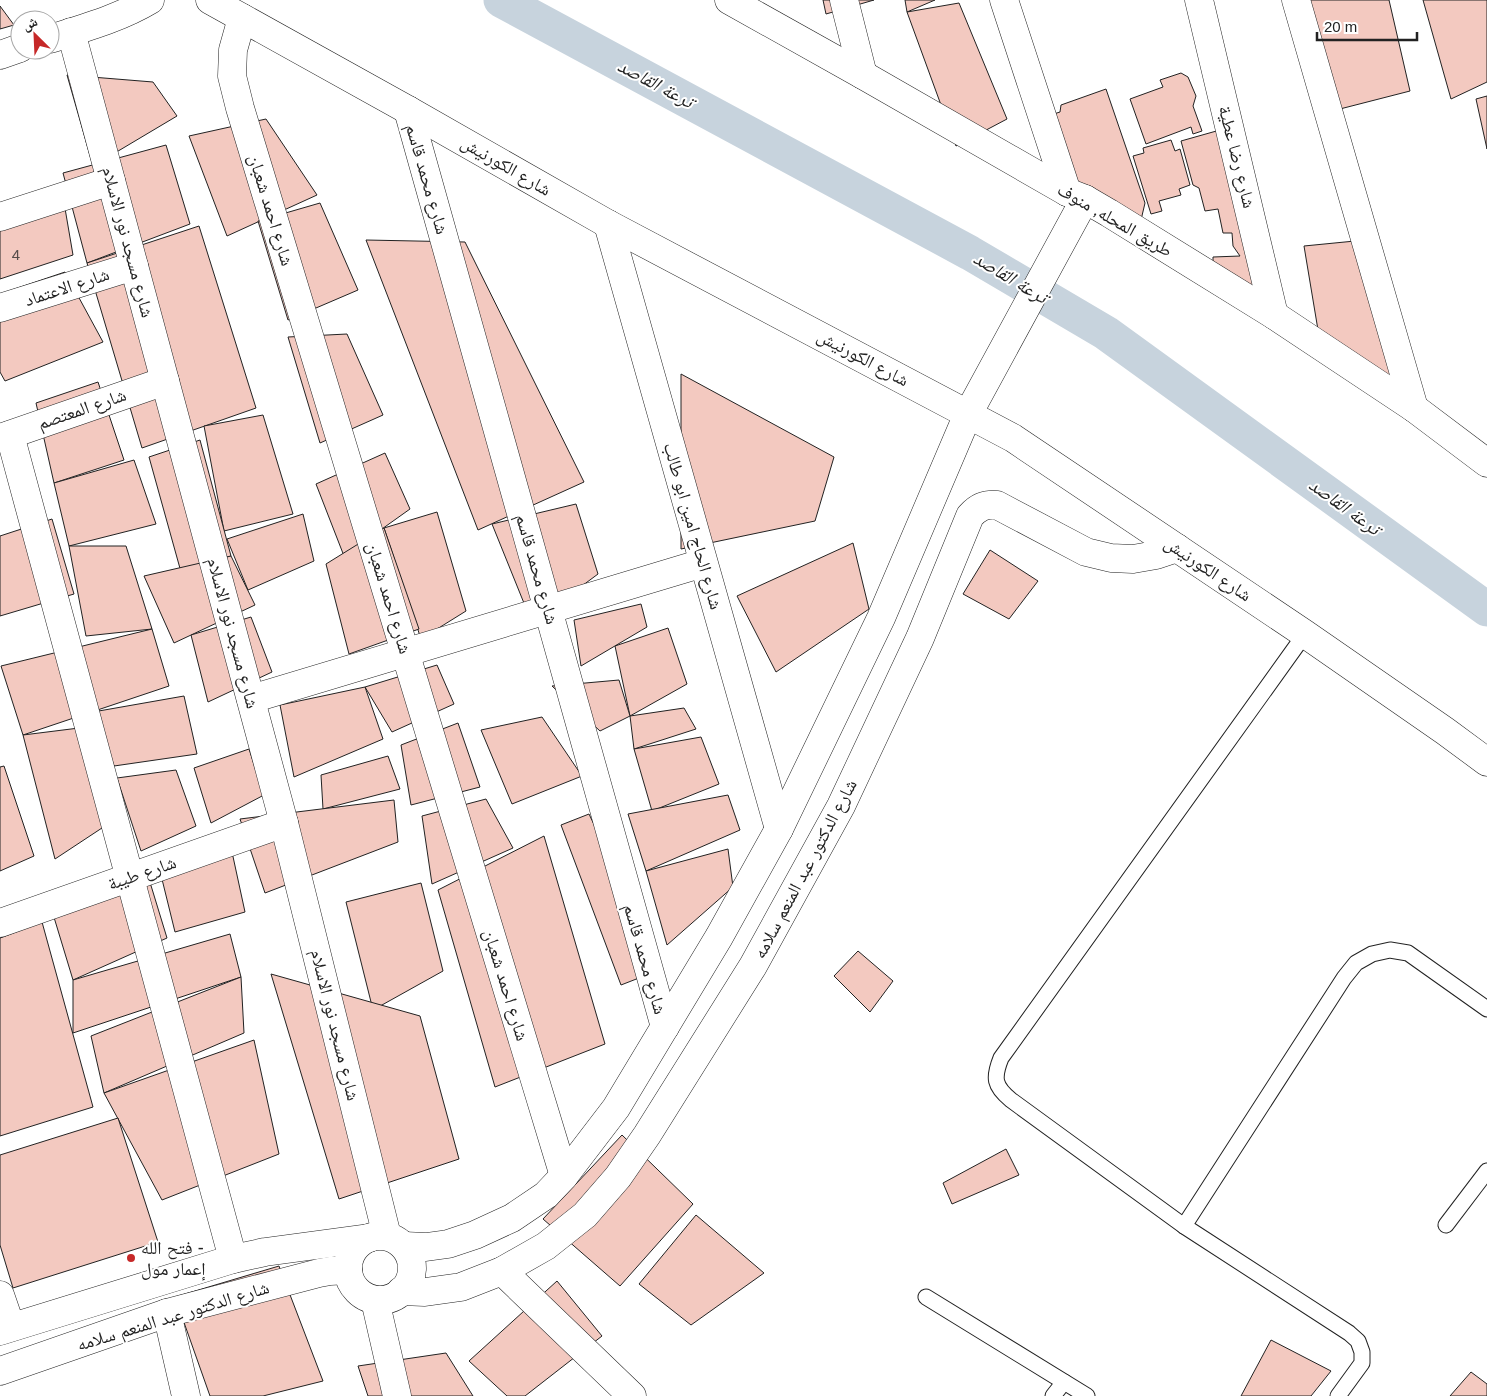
<svg xmlns="http://www.w3.org/2000/svg" width="1487" height="1396" font-family="Arial,'Noto Naskh Arabic',sans-serif">
<style>
.lines{fill:none;stroke-linecap:round;stroke-linejoin:round}
.canal{stroke:#c7d3dd;stroke-width:35}
.building{fill:#f3c9c0;stroke:#222}
.service-casing{stroke:#222;stroke-width:17}
.minor-casing{stroke:#222;stroke-width:29}
.secondary-casing{stroke:#222;stroke-width:29}
.service{stroke:#fff;stroke-width:15}
.minor{stroke:#fff;stroke-width:28}
.secondary{stroke:#fff;stroke-width:28}
.poi-dot{fill:#c62828;stroke:#fff;stroke-width:2}
.labels{text-anchor:middle;stroke-width:4;stroke-linejoin:round;paint-order:stroke}
.number-label{font-size:15px;fill:#564c4a}
.street-label{font-size:18px;fill:#222;stroke:#fff}
.poi-label{font-size:18px;fill:#222;stroke:#fff;text-anchor:start}
.water-label{font-size:19px;font-style:italic;fill:#222;stroke:#fff}
</style>
<rect width="100%" height="100%" fill="#fff"/>
<g class="lines">
<path class="canal" d="M 501,0 L 970,253 L 1106,333 L 1487,609"/>
</g>
<g class="building">
<path d="M 823,0 L 874,0 L 826,14 Z"/>
<path d="M 905,0 L 935,0 L 907,12 Z"/>
<path d="M 1304,0 L 1389,0 L 1410,91 L 1336,110 Z"/>
<path d="M 1423,0 L 1487,0 L 1487,82 L 1451,99 Z"/>
<path d="M 959,3 L 1007,119 L 956,146 L 907,12 Z"/>
<path d="M 0,6 L 14,25 L 0,29 Z"/>
<path d="M 1181,73 L 1188,77 L 1196,96 L 1193,106 L 1202,131 L 1193,134 L 1191,127 L 1146,144 L 1130,99 L 1163,87 L 1160,80 Z"/>
<path d="M 67,75 L 153,82 L 177,116 L 93,166 Z"/>
<path d="M 1106,89 L 1145,203 L 1141,220 L 1062,174 L 1044,117 L 1060,112 L 1061,105 Z"/>
<path d="M 1487,96 L 1487,149 L 1476,99 Z"/>
<path d="M 266,119 L 317,195 L 227,236 L 189,136 Z"/>
<path d="M 1227,128 L 1263,288 L 1245,295 L 1213,270 L 1213,257 L 1240,256 L 1233,246 L 1232,233 L 1223,233 L 1218,209 L 1205,211 L 1199,188 L 1193,185 L 1181,141 Z"/>
<path d="M 1171,140 L 1175,151 L 1180,149 L 1190,185 L 1179,189 L 1181,195 L 1159,201 L 1162,211 L 1151,214 L 1133,156 L 1144,153 L 1143,148 Z"/>
<path d="M 166,145 L 190,224 L 87,263 L 63,173 Z"/>
<path d="M 61,185 L 73,255 L 0,279 L 0,205 Z"/>
<path d="M 320,203 L 358,290 L 288,320 L 258,221 Z"/>
<path d="M 199,226 L 256,408 L 142,448 L 87,263 Z"/>
<path d="M 366,240 L 465,242 L 584,482 L 478,530 Z"/>
<path d="M 1355,241 L 1404,393 L 1319,336 L 1304,246 Z"/>
<path d="M 65,272 L 103,342 L 5,381 L 0,372 L 0,294 Z"/>
<path d="M 347,334 L 383,415 L 320,443 L 288,337 Z"/>
<path d="M 681,374 L 834,457 L 815,521 L 681,549 Z"/>
<path d="M 98,382 L 124,460 L 54,483 L 36,403 Z"/>
<path d="M 263,415 L 293,514 L 224,531 L 204,426 Z"/>
<path d="M 200,440 L 231,556 L 181,572 L 149,457 Z"/>
<path d="M 385,453 L 410,509 L 344,556 L 316,484 Z"/>
<path d="M 134,460 L 156,524 L 69,546 L 54,483 Z"/>
<path d="M 576,504 L 598,574 L 532,623 L 492,524 Z"/>
<path d="M 437,512 L 466,611 L 421,639 L 384,528 Z"/>
<path d="M 303,514 L 314,561 L 248,590 L 227,539 Z"/>
<path d="M 52,519 L 74,594 L 0,616 L 0,536 Z"/>
<path d="M 384,528 L 419,629 L 349,654 L 326,564 Z"/>
<path d="M 853,543 L 869,609 L 776,672 L 737,596 Z"/>
<path d="M 69,546 L 126,546 L 152,629 L 86,636 Z"/>
<path d="M 990,550 L 1038,581 L 1009,619 L 963,594 Z"/>
<path d="M 231,556 L 255,605 L 174,643 L 144,576 Z"/>
<path d="M 641,604 L 647,627 L 581,666 L 574,620 Z"/>
<path d="M 251,617 L 272,672 L 208,702 L 191,635 Z"/>
<path d="M 668,628 L 687,684 L 630,716 L 615,646 Z"/>
<path d="M 152,629 L 169,686 L 23,735 L 1,666 Z"/>
<path d="M 437,665 L 454,704 L 392,732 L 365,687 Z"/>
<path d="M 619,680 L 630,716 L 600,731 L 552,686 Z"/>
<path d="M 365,687 L 383,739 L 294,777 L 280,705 Z"/>
<path d="M 184,696 L 197,754 L 114,766 L 93,712 Z"/>
<path d="M 684,708 L 696,729 L 634,749 L 630,716 Z"/>
<path d="M 542,717 L 582,776 L 512,804 L 481,730 Z"/>
<path d="M 458,723 L 480,787 L 411,805 L 401,745 Z"/>
<path d="M 79,728 L 105,826 L 55,859 L 23,735 Z"/>
<path d="M 701,737 L 719,784 L 652,811 L 634,749 Z"/>
<path d="M 249,749 L 264,795 L 211,823 L 194,768 Z"/>
<path d="M 388,756 L 400,789 L 323,809 L 321,775 Z"/>
<path d="M 4,766 L 34,856 L 0,871 L 0,767 Z"/>
<path d="M 176,770 L 196,826 L 141,851 L 117,778 Z"/>
<path d="M 728,795 L 740,830 L 646,871 L 628,814 Z"/>
<path d="M 486,799 L 513,848 L 432,884 L 422,816 Z"/>
<path d="M 394,800 L 398,842 L 265,893 L 240,819 Z"/>
<path d="M 589,814 L 662,969 L 621,985 L 561,825 Z"/>
<path d="M 544,836 L 605,1044 L 495,1087 L 438,890 Z"/>
<path d="M 728,849 L 733,887 L 667,945 L 646,871 Z"/>
<path d="M 232,852 L 245,912 L 175,932 L 159,867 Z"/>
<path d="M 149,879 L 167,938 L 73,980 L 53,914 Z"/>
<path d="M 421,883 L 443,971 L 373,1010 L 346,902 Z"/>
<path d="M 42,922 L 93,1107 L 0,1136 L 0,938 Z"/>
<path d="M 230,934 L 241,977 L 73,1033 L 73,980 Z"/>
<path d="M 858,951 L 893,981 L 870,1012 L 834,976 Z"/>
<path d="M 271,974 L 420,1016 L 459,1159 L 339,1199 Z"/>
<path d="M 241,977 L 244,1033 L 104,1093 L 91,1036 Z"/>
<path d="M 254,1040 L 279,1154 L 162,1200 L 104,1093 Z"/>
<path d="M 118,1118 L 158,1242 L 13,1288 L 0,1245 L 0,1155 Z"/>
<path d="M 622,1135 L 693,1204 L 620,1286 L 543,1219 Z"/>
<path d="M 1006,1149 L 1019,1175 L 952,1204 L 943,1183 Z"/>
<path d="M 696,1215 L 764,1273 L 691,1325 L 639,1284 Z"/>
<path d="M 279,1266 L 323,1381 L 263,1396 L 210,1396 L 175,1297 Z"/>
<path d="M 557,1281 L 602,1336 L 525,1396 L 507,1396 L 469,1361 Z"/>
<path d="M 1271,1340 L 1331,1371 L 1311,1396 L 1241,1396 Z"/>
<path d="M 446,1353 L 473,1396 L 368,1396 L 358,1366 Z"/>
<path d="M 1471,1372 L 1487,1384 L 1487,1396 L 1450,1396 Z"/>
</g>
<g class="lines">
<g class="service-casing">
<g id="service">
<path d="M 1305,634 L 1001,1058 C 993,1078 994,1086 1011,1100 L 1184,1226 L 1349,1333 L 1358,1341 L 1362,1352 L 1362,1363 L 1338,1396"/>
<path d="M 1446,1225 L 1487,1171"/>
<path d="M 1184,1226 L 1344,978 L 1356,963 L 1372,954 L 1390,950 L 1408,953 L 1487,1009"/>
<path d="M 926,1297 L 1087,1396"/>
<path d="M 1053,1396 L 1064,1382"/>
</g>
</g>
<g class="minor-casing">
<g id="minor">
<path d="M 844,0 L 863,75"/>
<path d="M 1004,0 L 1067,192"/>
<path d="M 1199,0 L 1274,315"/>
<path d="M 1296,0 L 1414,408"/>
<path d="M 242,18 L 233,50 L 232,76 L 240,108 L 564,1176"/>
<path d="M 71,32 L 284,823 L 387,1236"/>
<path d="M 50,39 C 84,28 120,18 150,0"/>
<path d="M 0,55 L 20,48"/>
<path d="M 408,110 L 665,1027"/>
<path d="M 0,217 L 111,181"/>
<path d="M 608,224 L 779,829"/>
<path d="M 0,308 L 134,266"/>
<path d="M 10,435 L 233,1259"/>
<path d="M 0,438 L 165,381"/>
<path d="M 251,699 L 703,563"/>
<path d="M 0,923 L 284,823"/>
<circle cx="380" cy="1268" r="32"/>
<path d="M 404,1246 L 426,1247 L 448,1244 L 475,1235 L 512,1218 L 546,1195 L 564,1176 L 616,1108 L 719,937 L 779,829 L 881,618 L 968,414"/>
<path d="M 502,1271 L 632,1396"/>
<path d="M 401,1291 L 425,1292 L 461,1287 L 502,1271 L 546,1246 L 585,1215 L 618,1177 L 647,1135 L 753,966 L 841,806 L 920,638 L 970,516 C 978,507 985,504 997,505 L 1086,552 L 1111,558 L 1133,559 L 1156,555 L 1177,548"/>
<path d="M 0,1295 L 11,1327"/>
<path d="M 375,1300 L 397,1396"/>
<path d="M 167,1313 L 186,1396"/>
<path d="M 0,1331 L 233,1259 L 265,1252 L 369,1238"/>
<path d="M 0,1371 L 167,1313 L 319,1273 L 330,1271 L 348,1270"/>
</g>
</g>
<g class="secondary-casing">
<g id="secondary">
<path d="M 210,0 L 408,110 L 608,224 L 1013,438 L 1305,634 L 1445,731 L 1487,762"/>
<path d="M 729,0 L 863,75 L 1067,192 L 1085,199 L 1109,213 L 1274,315 L 1414,408 L 1487,463"/>
<path d="M 968,414 L 1085,199"/>
</g>
</g>
<use href="#service" class="service"/>
<use href="#minor" class="minor"/>
<use href="#secondary" class="secondary"/>
</g>
<circle class="poi-dot" cx="131" cy="1258" r="5"/>
<g class="labels">
<g class="number-label">
<text x="16" y="260">4</text>
</g>
<g class="street-label">
<text transform="translate(1237 157) rotate(76)" y="6">شارع رضا عطية</text>
<text transform="translate(506 166) rotate(30)" y="6">شارع الكورنيش</text>
<text transform="translate(427 179) rotate(74)" y="6">شارع محمد قاسم</text>
<text transform="translate(271 210) rotate(73)" y="6">شارع احمد شعبان</text>
<text transform="translate(1115 220) rotate(30)" y="6">طريق المحله, منوف</text>
<text transform="translate(128 242) rotate(75)" y="6">شارع مسجد نور الاسلام</text>
<text transform="translate(67 287) rotate(-18)" y="6">شارع الاعتماد</text>
<text transform="translate(863 358) rotate(28)" y="6">شارع الكورنيش</text>
<text transform="translate(82 409) rotate(-19)" y="6">شارع المعتصم</text>
<text transform="translate(693 526) rotate(74)" y="6">شارع الحاج امين ابو طالب</text>
<text transform="translate(537 569) rotate(74)" y="6">شارع محمد قاسم</text>
<text transform="translate(1208 569) rotate(34)" y="6">شارع الكورنيش</text>
<text transform="translate(389 598) rotate(73)" y="6">شارع احمد شعبان</text>
<text transform="translate(233 633) rotate(75)" y="6">شارع مسجد نور الاسلام</text>
<text transform="translate(805 869) rotate(-62)" y="6">شارع الدكتور عبد المنعم سلامه</text>
<text transform="translate(142 873) rotate(-19)" y="6">شارع طيبة</text>
<text transform="translate(645 959) rotate(74)" y="6">شارع محمد قاسم</text>
<text transform="translate(506 985) rotate(73)" y="6">شارع احمد شعبان</text>
<text transform="translate(335 1025) rotate(76)" y="6">شارع مسجد نور الاسلام</text>
<text transform="translate(173 1316) rotate(-17)" y="6">شارع الدكتور عبد المنعم سلامه</text>
</g>
<g class="poi-label">
<text x="141" y="1254">فتح الله -<tspan x="141" dy="21">إعمار مول</tspan></text>
</g>
<g class="water-label">
<text transform="translate(656 83) rotate(28)" y="7">ترعة القاصد</text>
<text transform="translate(1011 277) rotate(31)" y="7">ترعة القاصد</text>
<text transform="translate(1345 506) rotate(36)" y="7">ترعة القاصد</text>
</g>
</g>
<g transform="translate(35 35) rotate(336)"><circle r="24" fill="#ffffff" stroke="#a7a7a7"/>
<path d="M0-4L9 19L0 12L-9 19Z" fill="#c62828"/>
<text y="-8" font-size="14" font-weight="bold" text-anchor="middle" fill="#222222">ش</text>
</g>
<path d="M1317 32v8h100v-8" fill="none" stroke="#222222" stroke-width="2.5"/>
<text x="1324" y="32" font-size="15" fill="#222222" stroke="#ffffff" stroke-width="4" paint-order="stroke">20 m</text>
</svg>
